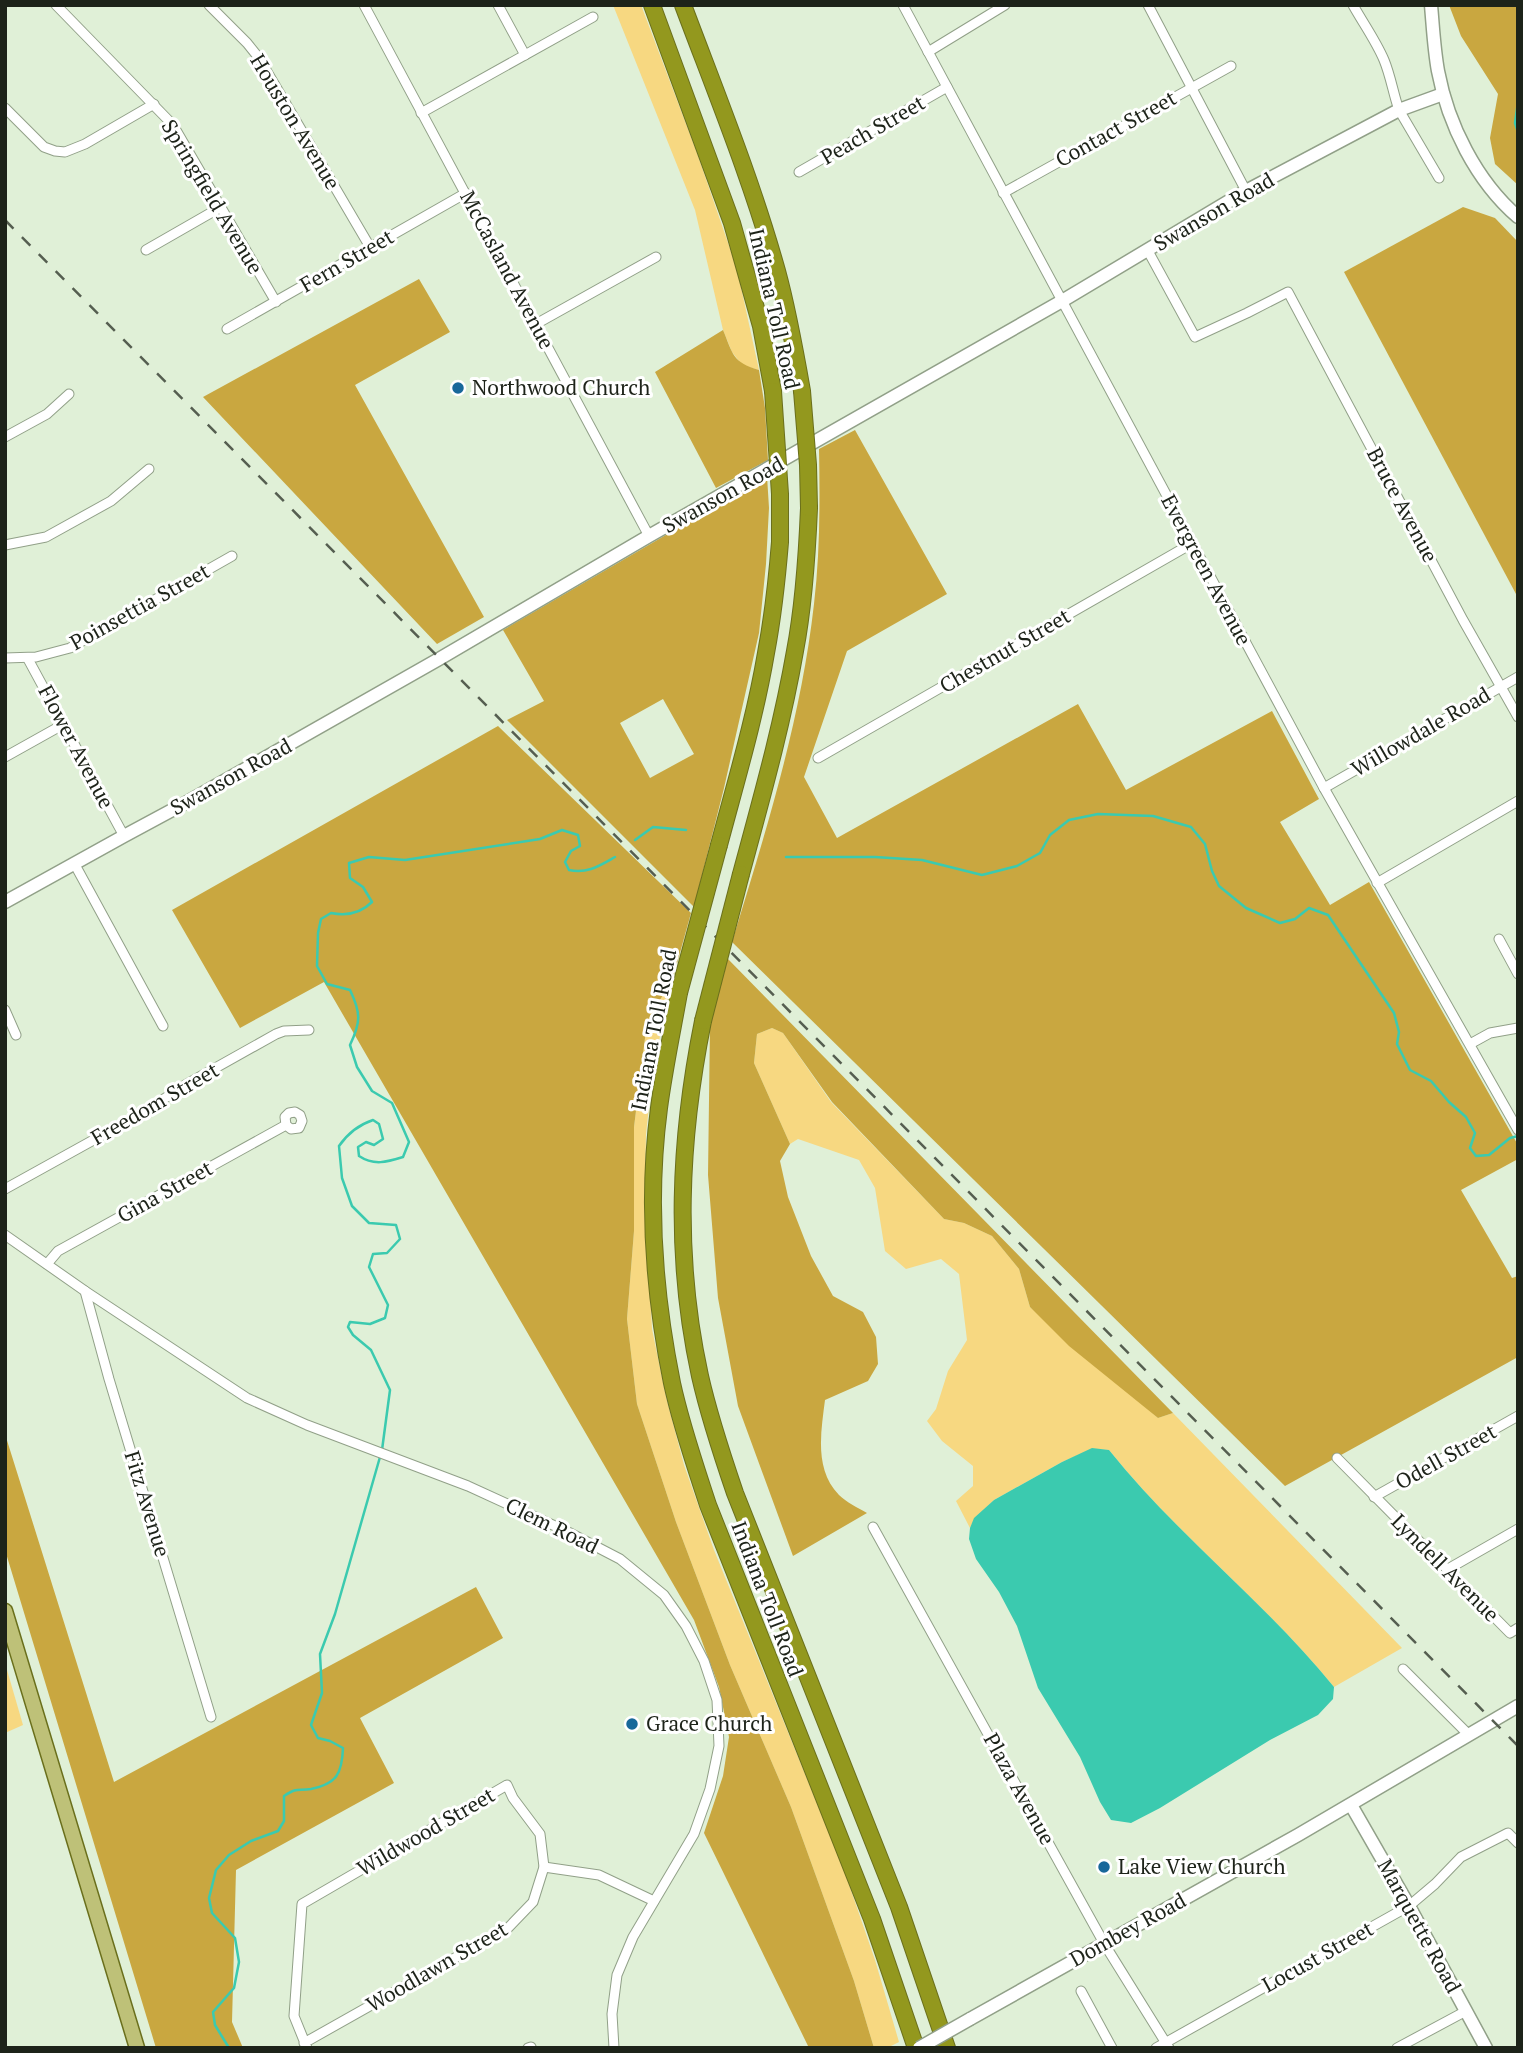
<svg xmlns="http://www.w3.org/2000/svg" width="1523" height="2053" font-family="'PT Serif',serif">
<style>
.green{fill:#f7d881}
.forest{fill:#c9a740;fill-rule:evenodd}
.water{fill:#3bcaaf}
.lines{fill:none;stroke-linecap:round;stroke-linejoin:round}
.stream{stroke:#3bcaaf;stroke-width:2.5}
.street-casing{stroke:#91a088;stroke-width:11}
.secondary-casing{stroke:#91a088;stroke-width:15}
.primary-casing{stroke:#6a6f1c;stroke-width:17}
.highway-casing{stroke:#6a6f1c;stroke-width:18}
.street{stroke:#fff;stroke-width:9}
.secondary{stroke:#fff;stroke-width:12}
.primary{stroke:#bec178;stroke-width:14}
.highway{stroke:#93981e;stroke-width:16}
.rail{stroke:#555e50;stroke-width:2.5;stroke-dasharray:12 12;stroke-linecap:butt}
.secondary-bridge-casing{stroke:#91a088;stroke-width:15;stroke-linecap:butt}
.highway-bridge-casing{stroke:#6a6f1c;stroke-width:18;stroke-linecap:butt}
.secondary-bridge{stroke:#fff;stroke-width:12}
.highway-bridge{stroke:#93981e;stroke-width:16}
.poi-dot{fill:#18689a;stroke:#fff;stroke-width:2.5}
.labels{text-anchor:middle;stroke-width:6;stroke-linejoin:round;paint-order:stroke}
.street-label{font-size:21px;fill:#1d2319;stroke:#fff}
.poi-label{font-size:21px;fill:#1d2319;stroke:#fff;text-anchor:start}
</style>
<rect width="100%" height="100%" fill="#e0f0d7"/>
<g class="green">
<path d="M 613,5 L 641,5 L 697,153 L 737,269 L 759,370 L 742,365 L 732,352 L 723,330 L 695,210 Z"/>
<path d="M 673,978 L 662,1025 L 652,1079 L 646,1134 L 645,1189 L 652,1329 L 666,1397 L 684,1465 L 714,1550 L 844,1870 L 875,1960 L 899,2042 L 887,2048 L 874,2048 L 854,1981 L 791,1807 L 730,1665 L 676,1522 L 637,1404 L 627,1319 L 634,1231 L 634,1127 L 647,1022 Z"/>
<path d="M 772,1028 L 783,1033 L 831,1102 L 944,1219 L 964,1223 L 992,1236 L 1019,1269 L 1030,1307 L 1158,1418 L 1173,1413 L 1402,1648 L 1334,1687 C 1265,1602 1177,1535 1109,1450 L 1092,1449 L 1062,1462 L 994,1500 L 975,1518 L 970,1528 L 956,1501 L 973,1486 L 973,1466 L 942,1441 L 927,1421 L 936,1409 L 948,1371 L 967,1340 L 959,1274 L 941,1259 L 906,1269 L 885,1251 L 875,1188 L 859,1160 L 798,1139 L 790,1144 L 754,1063 L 757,1034 Z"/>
<path d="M 5,1663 L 23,1725 L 5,1733 Z"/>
</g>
<g class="forest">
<path d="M 1449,5 L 1518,5 L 1518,185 L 1495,164 L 1490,138 L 1498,94 L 1461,36 Z"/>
<path d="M 1463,207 L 1495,218 L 1518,242 L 1516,594 L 1344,272 Z"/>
<path d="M 419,279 L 450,332 L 355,385 L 484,617 L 437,644 L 203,397 Z"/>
<path d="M 723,330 C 733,354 732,362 759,370 L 765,408 L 768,460 L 716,488 L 655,372 Z"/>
<path d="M 855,430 L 947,594 L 847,651 L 804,777 L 837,838 L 1078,704 L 1126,790 L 1272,711 L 1319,799 L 1280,822 L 1330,905 L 1369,882 L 1518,1145 L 1518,1159 L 1461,1190 L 1512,1278 L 1518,1276 L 1518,1357 L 1285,1486 L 732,942 C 766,831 801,720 814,604 C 820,553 820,501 819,449 Z"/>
<path d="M 767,476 L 769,508 L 766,564 L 759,633 L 724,788 L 694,907 L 507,720 L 544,701 L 503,630 ZM 663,699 L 694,754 L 650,778 L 620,723 Z"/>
<path d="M 498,726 L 691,913 L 673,978 L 647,1022 L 634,1127 L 634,1231 L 627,1319 L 637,1404 L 676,1522 L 730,1665 L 791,1807 L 854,1981 L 874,2048 L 809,2048 L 704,1833 L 723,1776 L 729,1737 L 719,1687 L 694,1620 L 324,982 L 240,1028 L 172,910 Z"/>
<path d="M 727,958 L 1173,1413 L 1158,1418 L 1069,1346 L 1030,1307 L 1019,1269 L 992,1236 L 964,1223 L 944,1219 L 832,1102 L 783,1033 L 772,1028 L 757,1034 L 754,1063 L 790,1144 L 780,1161 L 788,1197 L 811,1256 L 833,1296 L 863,1312 L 876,1337 L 878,1364 L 868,1381 L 825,1400 C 821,1432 814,1469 839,1495 C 846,1502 858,1508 867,1513 L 793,1556 L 738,1406 L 718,1298 L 708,1175 L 710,1025 Z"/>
<path d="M 5,1434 L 114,1782 L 476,1587 L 503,1638 L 360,1718 L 394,1783 L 236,1870 L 232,2022 L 243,2048 L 156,2048 L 5,1550 Z"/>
</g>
<path class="water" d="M 1092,1448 L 1109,1450 C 1177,1535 1265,1602 1334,1687 L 1333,1699 L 1318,1715 L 1270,1740 L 1160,1808 L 1131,1823 L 1111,1820 L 1100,1802 L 1080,1757 L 1038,1688 L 1017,1626 L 999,1592 L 976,1559 L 969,1539 L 970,1528 L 974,1518 L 994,1500 L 1062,1462 Z"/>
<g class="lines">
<g class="stream">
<path d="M 1518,102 L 1515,123 L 1518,132"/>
<path d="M 635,840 L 653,827 L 686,830"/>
<path d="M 786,857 L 875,857 L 922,860 L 982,875 L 1017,866 L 1040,853 L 1050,835 L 1069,820 L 1098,814 L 1153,816 L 1191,827 L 1205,844 L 1212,871 L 1219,886 L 1246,908 L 1280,923 L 1295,919 L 1309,908 L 1328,915 L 1394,1013 L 1399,1032 L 1397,1044 L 1410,1070 L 1431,1081 L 1449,1102 L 1466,1117 L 1475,1133 L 1470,1148 L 1476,1156 L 1489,1155 L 1510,1138 L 1518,1136"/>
<path d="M 382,1450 L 390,1390 L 371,1350 L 353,1335 L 348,1327 L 350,1322 L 370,1324 L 385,1318 L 388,1305 L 369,1267 L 373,1254 L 387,1253 L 400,1239 L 396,1225 L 369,1223 L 352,1206 L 342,1178 L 339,1146 C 348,1133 358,1125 373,1120 L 379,1124 L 383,1139 L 374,1145 L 366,1142 L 358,1147 L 359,1156 C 374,1166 387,1162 403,1157 L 409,1142 L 392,1103 L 372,1091 L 357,1067 L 350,1045 C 361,1022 361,1013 350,990 L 327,984 L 317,966 L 318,933 L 321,919 L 331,913 C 346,916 361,913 372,902 L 363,887 L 350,878 L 349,863 L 369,857 L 405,860 L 540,839 L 562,830 L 578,835 L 580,846 L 571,851 L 565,862 L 569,870 C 587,874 599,866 615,857"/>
<path d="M 229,2048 L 215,2025 L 213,2012 L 234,1988 L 239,1962 L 235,1938 L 212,1913 L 209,1898 L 216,1870 L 229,1855 L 251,1841 L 278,1831 L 284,1821 L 284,1796 C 298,1787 297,1791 311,1789 C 337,1784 342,1773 343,1748 L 330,1741 L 318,1738 L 311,1725 L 322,1693 L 320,1654 L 335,1614 L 380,1457"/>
</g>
<g class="street-casing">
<g id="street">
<path d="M 56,5 L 173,125 L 276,302"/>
<path d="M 209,5 L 247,43 L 259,58 L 370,247"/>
<path d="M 364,5 L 649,536"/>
<path d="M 498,5 L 525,55"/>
<path d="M 903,5 L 1324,788 L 1518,1130"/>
<path d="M 1148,5 L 1246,191"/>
<path d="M 1353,5 C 1363,23 1376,41 1384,60 C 1391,77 1393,93 1399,110 L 1439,178"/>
<path d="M 928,52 L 1005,5"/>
<path d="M 5,108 L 44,147 L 55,151 L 65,152 L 85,144 L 154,104"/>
<path d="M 421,113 L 593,17"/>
<path d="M 799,172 L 947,87"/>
<path d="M 1003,193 L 1231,66"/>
<path d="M 146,250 L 221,207"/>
<path d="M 1148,251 L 1195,337 L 1247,313 L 1288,292 L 1463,620 L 1518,717"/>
<path d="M 536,324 L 656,257"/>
<path d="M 227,329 L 466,193"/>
<path d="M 5,437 L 47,414 L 69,394"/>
<path d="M 5,545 L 46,537 L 111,501 L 149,469"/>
<path d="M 5,658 L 36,657 L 70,648 L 232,556"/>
<path d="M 28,659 L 124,836"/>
<path d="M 5,757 L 64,724"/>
<path d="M 818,758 L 1191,544"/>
<path d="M 1324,788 L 1518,677"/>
<path d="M 74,863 L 163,1026"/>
<path d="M 1377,883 L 1518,801"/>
<path d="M 1499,939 L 1518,974"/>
<path d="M 5,1010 L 16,1035"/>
<path d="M 1470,1044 L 1490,1033 L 1518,1028"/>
<path d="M 5,1189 L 144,1112 L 185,1085 L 276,1034 L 284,1031 L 309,1030"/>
<path d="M 5,1235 L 85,1291 L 247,1398 L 307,1425 L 468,1486 L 568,1532 L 620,1559 L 664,1595 L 686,1626 L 704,1661 L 717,1700 L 719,1746 L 710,1789 L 694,1834 L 633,1937 L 617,1975 L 612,2014 L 614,2048"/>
<path d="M 47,1264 L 58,1251 L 286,1125 L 285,1117 L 289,1113 L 295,1112 L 300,1115 L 302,1121 L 299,1128 L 291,1129 L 286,1125"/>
<path d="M 85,1291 L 109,1379 L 211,1717"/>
<path d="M 1337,1458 L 1510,1633 L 1518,1628"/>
<path d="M 1374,1497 L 1518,1416"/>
<path d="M 873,1527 L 1105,1945 L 1169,2048"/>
<path d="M 1448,1569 L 1518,1529"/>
<path d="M 1403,1669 L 1469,1735"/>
<path d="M 544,1867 L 599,1875 L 654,1901"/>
<path d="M 1081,1991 L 1112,2048"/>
<path d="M 304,2043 L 508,1928 L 533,1902 L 544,1867 L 540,1834 L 513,1798 L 507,1785 L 302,1904 L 294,2016 L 307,2048"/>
<path d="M 528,2048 L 531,2047"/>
<path d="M 1156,2048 L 1409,1906 L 1435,1884 L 1461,1857 L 1508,1833 L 1518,1843"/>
<path d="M 1397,2048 L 1466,2011"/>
</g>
</g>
<g class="secondary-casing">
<g id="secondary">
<path d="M 1431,5 C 1433,27 1434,49 1438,71 C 1448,124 1476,181 1518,217"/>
<path d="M 5,902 L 124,836 L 189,801 L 439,659 L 649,536 L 1062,301 L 1246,191 L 1399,110 L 1443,94"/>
<path d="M 1351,1805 L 1409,1906 L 1486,2048"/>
<path d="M 970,2019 L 1298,1835 L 1518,1706"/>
</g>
</g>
<g class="primary-casing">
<path id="primary" d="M 5,1611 L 137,2048"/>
</g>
<g class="highway-casing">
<g id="highway">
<path d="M 652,5 L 732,223 L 761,326 L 773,391"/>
<path d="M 683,5 C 716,93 752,181 777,271 C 788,311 795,351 802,391"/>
<path d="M 719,845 C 736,781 755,718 766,653 C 773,616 777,579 780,542"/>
<path d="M 741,874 C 761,800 782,726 795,651 C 804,604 807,556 809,508"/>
<path d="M 679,993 C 672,1032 664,1070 659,1108 C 647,1199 654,1294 672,1383 C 681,1425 695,1465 708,1505 L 872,1919 L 916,2048"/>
<path d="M 703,1021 C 679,1140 674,1257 700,1376 C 709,1416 722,1455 735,1493 L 899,1907 L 947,2048"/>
</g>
</g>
<use href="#street" class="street"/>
<use href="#secondary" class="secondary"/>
<use href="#primary" class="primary"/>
<use href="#highway" class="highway"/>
<path class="rail" d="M 5,220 L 1518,1746"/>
<g class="secondary-bridge-casing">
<path id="secondary-bridge" d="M 919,2048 L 970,2019"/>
</g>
<g class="highway-bridge-casing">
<g id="highway-bridge">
<path d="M 773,391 L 780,494 L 780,542"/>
<path d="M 802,391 L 808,465 L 809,508"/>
<path d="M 679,993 L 719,845"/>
<path d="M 703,1021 L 741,874"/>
</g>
</g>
<use href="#secondary-bridge" class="secondary-bridge"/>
<use href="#highway-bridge" class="highway-bridge"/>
</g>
<g class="poi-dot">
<circle cx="458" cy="388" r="7"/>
<circle cx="632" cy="1724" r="7"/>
<circle cx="1104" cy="1867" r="7"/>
</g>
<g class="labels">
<g class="street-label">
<text transform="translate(295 122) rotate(59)" y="7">Houston Avenue</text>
<text transform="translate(1116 129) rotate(-29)" y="7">Contact Street</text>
<text transform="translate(873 130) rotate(-30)" y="7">Peach Street</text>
<text transform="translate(212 197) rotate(59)" y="7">Springfield Avenue</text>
<text transform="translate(1214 212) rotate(-30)" y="7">Swanson Road</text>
<text transform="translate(347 261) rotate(-30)" y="7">Fern Street</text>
<text transform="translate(507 270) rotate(62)" y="7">McCasland Avenue</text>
<text transform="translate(774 309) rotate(77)" y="7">Indiana Toll Road</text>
<text transform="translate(723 495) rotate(-29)" y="7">Swanson Road</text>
<text transform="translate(1402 505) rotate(62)" y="7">Bruce Avenue</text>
<text transform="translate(1206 570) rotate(62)" y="7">Evergreen Avenue</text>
<text transform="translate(140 607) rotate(-29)" y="7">Poinsettia Street</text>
<text transform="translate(1005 651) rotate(-30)" y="7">Chestnut Street</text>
<text transform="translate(1421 732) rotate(-30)" y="7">Willowdale Road</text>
<text transform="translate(76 747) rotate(62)" y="7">Flower Avenue</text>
<text transform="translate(231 777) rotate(-29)" y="7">Swanson Road</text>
<text transform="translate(654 1030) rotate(-79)" y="7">Indiana Toll Road</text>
<text transform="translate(155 1104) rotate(-30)" y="7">Freedom Street</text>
<text transform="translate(165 1192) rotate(-29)" y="7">Gina Street</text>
<text transform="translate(1446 1457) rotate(-29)" y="7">Odell Street</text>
<text transform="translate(147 1504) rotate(73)" y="7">Fitz Avenue</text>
<text transform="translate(552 1526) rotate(26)" y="7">Clem Road</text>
<text transform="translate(1445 1568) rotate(45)" y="7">Lyndell Avenue</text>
<text transform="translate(767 1599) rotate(69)" y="7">Indiana Toll Road</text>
<text transform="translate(1019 1789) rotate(61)" y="7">Plaza Avenue</text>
<text transform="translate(426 1832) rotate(-30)" y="7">Wildwood Street</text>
<text transform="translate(1419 1926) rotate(61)" y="7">Marquette Road</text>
<text transform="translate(1128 1930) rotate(-29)" y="7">Dombey Road</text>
<text transform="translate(1318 1957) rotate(-29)" y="7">Locust Street</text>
<text transform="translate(437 1967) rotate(-30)" y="7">Woodlawn Street</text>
</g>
<g class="poi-label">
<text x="472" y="395">Northwood Church</text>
<text x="646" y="1731">Grace Church</text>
<text x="1118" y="1874">Lake View Church</text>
</g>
</g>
<rect width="1523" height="2053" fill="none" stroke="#1d2319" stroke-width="14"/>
</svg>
